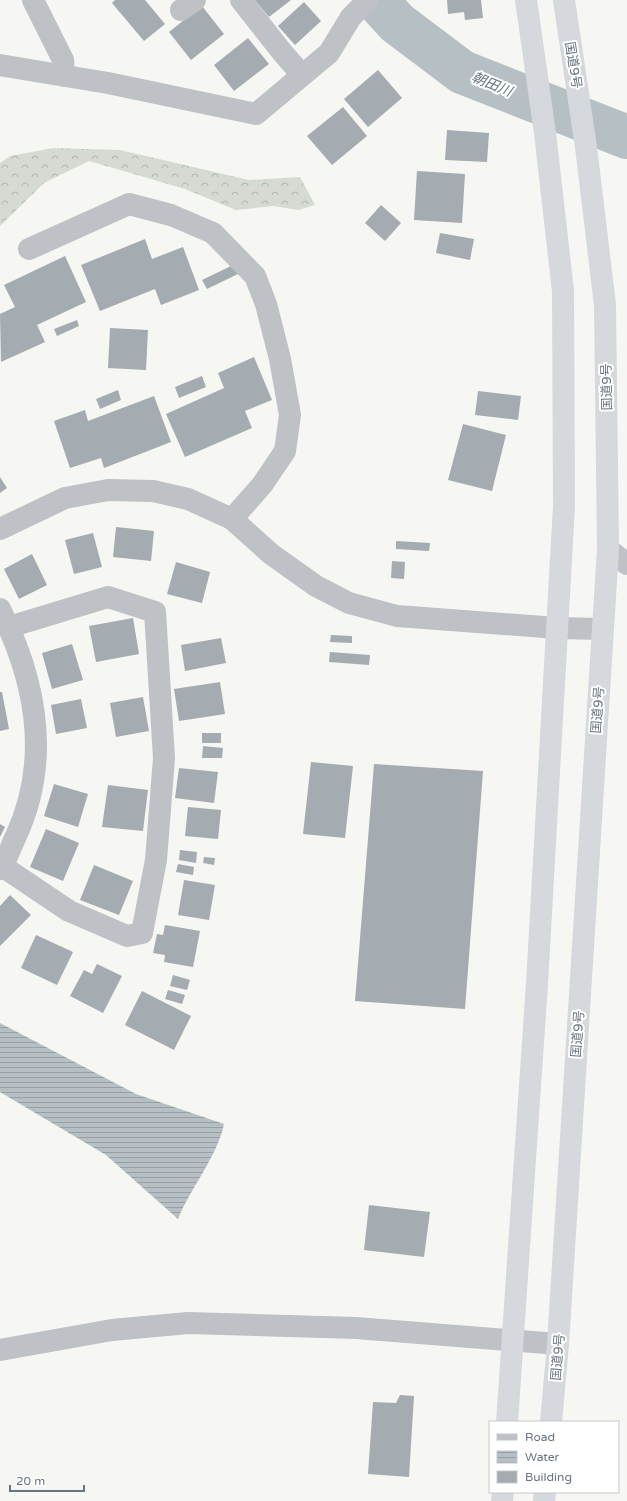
<svg xmlns="http://www.w3.org/2000/svg" width="627" height="1501" font-family="'Varela Round','Noto Sans JP',sans-serif">
<style>
.forest{fill:url(#forest-crowns)}
.water{fill:url(#water-rules)}
.lines{fill:none;stroke-linecap:round;stroke-linejoin:round}
.river{stroke:#b6bfc4;stroke-width:44}
.building{fill:#a4abb1}
.minor{stroke:#bec1c5;stroke-width:22}
.tertiary{stroke:#bec1c5;stroke-width:22}
.trunk{stroke:#d5d8dc;stroke-width:22}
.labels{text-anchor:middle;stroke-width:4;stroke-linejoin:round;paint-order:stroke}
.street-label{font-size:13px;fill:#687481;stroke:#fff}
.water-label{font-size:14px;font-style:italic;fill:#63757e;stroke:#fff}
</style>
<defs>
<pattern id="forest-crowns" width="20" height="18" patternUnits="userSpaceOnUse"><rect width="20" height="18" fill="#d5dad3"/><path d="M2 6a3 3 0 1 1 6 0M12 15a3 3 0 1 1 6 0" fill="none" stroke="#b1b5b1"/></pattern>
<pattern id="water-rules" width="6" height="5" patternUnits="userSpaceOnUse"><rect width="6" height="5" fill="#b6bfc4"/><path d="M0 2.5h6" fill="none" stroke="#98a0a5"/></pattern>
</defs>
<rect width="100%" height="100%" fill="#f6f6f3"/>
<path class="forest" d="M 54,148 L 120,150 L 249,180 L 300,177 L 315,205 L 298,210 L 274,206 L 236,210 L 185,189 L 89,161 L 44,183 L 0,226 L 0,163 L 10,156 Z"/>
<path class="water" d="M 0,1023 L 136,1094 L 224,1124 C 217,1157 191,1187 178,1219 L 106,1155 L 0,1092 Z"/>
<g class="lines">
<path class="river" d="M 376,0 L 397,23 L 462,72 L 627,137"/>
</g>
<g class="building">
<path d="M 115,0 L 145,0 L 165,24 L 144,41 L 112,3 Z"/>
<path d="M 255,0 L 291,0 L 269,17 Z"/>
<path d="M 447,0 L 481,0 L 483,18 L 465,20 L 464,12 L 448,14 Z"/>
<path d="M 304,2 L 321,21 L 295,45 L 278,26 Z"/>
<path d="M 202,6 L 224,34 L 191,60 L 169,32 Z"/>
<path d="M 248,38 L 269,64 L 234,91 L 214,65 Z"/>
<path d="M 378,70 L 402,98 L 368,127 L 344,99 Z"/>
<path d="M 343,107 L 367,136 L 332,165 L 307,136 Z"/>
<path d="M 447,130 L 489,133 L 487,162 L 445,160 Z"/>
<path d="M 417,171 L 465,174 L 462,223 L 414,220 Z"/>
<path d="M 381,205 L 401,223 L 385,241 L 365,223 Z"/>
<path d="M 440,233 L 474,239 L 470,260 L 436,253 Z"/>
<path d="M 145,239 L 152,259 L 183,247 L 199,290 L 161,305 L 155,289 L 100,311 L 81,265 Z"/>
<path d="M 65,256 L 86,302 L 37,325 L 45,342 L 1,362 L 0,314 L 15,307 L 4,285 Z"/>
<path d="M 233,265 L 238,274 L 207,289 L 202,280 Z"/>
<path d="M 77,320 L 79,326 L 57,336 L 54,329 Z"/>
<path d="M 110,328 L 148,330 L 146,370 L 108,368 Z"/>
<path d="M 254,357 L 272,400 L 245,411 L 252,428 L 185,457 L 166,414 L 224,388 L 218,373 Z"/>
<path d="M 202,376 L 206,387 L 179,398 L 175,387 Z"/>
<path d="M 118,390 L 121,400 L 100,409 L 96,399 Z"/>
<path d="M 478,391 L 521,396 L 518,420 L 475,415 Z"/>
<path d="M 154,396 L 171,442 L 104,468 L 101,458 L 70,468 L 54,421 L 85,410 L 88,421 Z"/>
<path d="M 463,424 L 506,435 L 492,491 L 448,480 Z"/>
<path d="M 0,477 L 7,488 L 0,493 Z"/>
<path d="M 116,527 L 154,531 L 151,561 L 113,557 Z"/>
<path d="M 93,533 L 102,567 L 74,574 L 65,540 Z"/>
<path d="M 396,541 L 430,543 L 429,551 L 396,549 Z"/>
<path d="M 32,554 L 47,585 L 19,599 L 4,569 Z"/>
<path d="M 392,561 L 405,562 L 404,579 L 391,578 Z"/>
<path d="M 176,562 L 210,572 L 202,603 L 167,594 Z"/>
<path d="M 133,618 L 139,654 L 96,662 L 89,626 Z"/>
<path d="M 331,635 L 352,636 L 352,643 L 330,642 Z"/>
<path d="M 221,638 L 226,663 L 185,671 L 181,645 Z"/>
<path d="M 72,644 L 83,680 L 52,689 L 42,653 Z"/>
<path d="M 330,652 L 370,655 L 369,665 L 329,662 Z"/>
<path d="M 220,682 L 225,714 L 179,721 L 174,689 Z"/>
<path d="M 0,692 L 2,692 L 9,729 L 0,731 Z"/>
<path d="M 143,697 L 149,731 L 116,737 L 110,703 Z"/>
<path d="M 81,699 L 87,728 L 56,734 L 51,705 Z"/>
<rect x="202" y="733" width="19" height="10"/>
<path d="M 203,746 L 223,748 L 222,758 L 202,758 Z"/>
<path d="M 311,762 L 353,766 L 345,838 L 303,834 Z"/>
<path d="M 374,764 L 483,771 L 465,1009 L 355,1001 Z"/>
<path d="M 179,768 L 218,772 L 214,803 L 175,798 Z"/>
<path d="M 54,784 L 88,794 L 78,827 L 44,816 Z"/>
<path d="M 108,785 L 148,790 L 143,831 L 102,827 Z"/>
<path d="M 188,807 L 221,810 L 218,839 L 185,836 Z"/>
<path d="M 0,824 L 5,827 L 0,837 Z"/>
<path d="M 46,829 L 79,843 L 63,881 L 30,867 Z"/>
<path d="M 180,850 L 197,852 L 196,863 L 179,860 Z"/>
<path d="M 204,857 L 215,858 L 214,865 L 203,863 Z"/>
<path d="M 178,864 L 194,867 L 193,875 L 176,872 Z"/>
<path d="M 94,865 L 133,881 L 119,915 L 80,900 Z"/>
<path d="M 184,880 L 215,885 L 209,920 L 178,915 Z"/>
<path d="M 10,895 L 31,915 L 0,946 L 0,906 Z"/>
<path d="M 165,925 L 200,931 L 193,967 L 164,962 L 165,955 L 153,953 L 157,934 L 163,935 Z"/>
<path d="M 36,935 L 73,952 L 57,985 L 21,968 Z"/>
<path d="M 97,964 L 122,976 L 103,1013 L 70,996 L 84,970 L 92,974 Z"/>
<path d="M 173,975 L 190,980 L 187,990 L 170,986 Z"/>
<path d="M 168,990 L 185,995 L 182,1004 L 165,999 Z"/>
<path d="M 142,991 L 191,1016 L 174,1050 L 125,1025 Z"/>
<path d="M 369,1205 L 430,1212 L 424,1257 L 364,1250 Z"/>
<path d="M 400,1395 L 414,1396 L 409,1477 L 368,1474 L 373,1402 L 396,1403 Z"/>
</g>
<g class="lines">
<g class="minor">
<path d="M 33,0 L 63,60 L 64,76"/>
<path d="M 241,0 L 282,52 L 302,75"/>
<path d="M 181,10 L 195,0"/>
<path d="M 0,65 L 108,83 L 256,114 L 329,53 L 351,17 L 368,0"/>
<path d="M 29,249 L 129,204 L 171,215 L 213,233 L 255,276 L 266,304 L 280,359 L 290,415 L 285,451 L 262,485 L 232,519"/>
<path d="M 0,529 L 65,498 L 108,490 L 153,491 L 188,499 L 232,519 L 271,554 L 316,586 L 349,603 L 397,616 L 557,628 L 602,629"/>
<path d="M 608,549 L 627,564"/>
<path d="M 0,609 C 36,681 51,760 16,836 C 11,846 7,860 0,869"/>
<path d="M 2,866 L 69,911 L 127,936 L 142,933 L 156,860 L 164,758 L 155,612 L 108,597 L 9,627"/>
</g>
<path class="tertiary" d="M 0,1350 L 112,1330 L 188,1323 L 356,1328 L 558,1344"/>
<g class="trunk">
<path d="M 507,1422 L 537,984 L 564,506 L 563,291 L 545,133 L 526,0"/>
<path d="M 551,1422 L 558,1344 L 608,549 L 605,305 L 586,147 L 564,0"/>
<path d="M 502,1501 L 503,1492"/>
<path d="M 544,1501 L 545,1492"/>
</g>
</g>
<g class="labels">
<g class="street-label">
<text transform="translate(574 65) rotate(81)" y="5">国道9号</text>
<text transform="translate(606 387) rotate(-91)" y="5">国道9号</text>
<text transform="translate(597 710) rotate(-86)" y="5">国道9号</text>
<text transform="translate(577 1034) rotate(-86)" y="5">国道9号</text>
<text transform="translate(557 1357) rotate(-85)" y="5">国道9号</text>
</g>
<g class="water-label">
<text transform="translate(492 84) rotate(22)" y="5">朝田川</text>
</g>
</g>
<rect x="489" y="1421" width="130" height="72" fill="#ffffff" stroke="#c3c7cd"/>
<rect x="497" y="1434" width="20" height="6" fill="#bec1c5" stroke="#c3c7cd"/>
<text x="525" y="1441" font-size="12" fill="#687481">Road</text>
<rect x="497" y="1451" width="20" height="12" fill="url(#water-rules)" stroke="#c3c7cd"/>
<text x="525" y="1461" font-size="12" fill="#687481">Water</text>
<rect x="497" y="1471" width="20" height="12" fill="#a4abb1" stroke="#c3c7cd"/>
<text x="525" y="1481" font-size="12" fill="#687481">Building</text>
<path d="M10 1485v6h74v-6" fill="none" stroke="#687481" stroke-width="2"/>
<text x="16" y="1485" font-size="12" fill="#687481" stroke="#ffffff" stroke-width="3" paint-order="stroke">20 m</text>
</svg>
